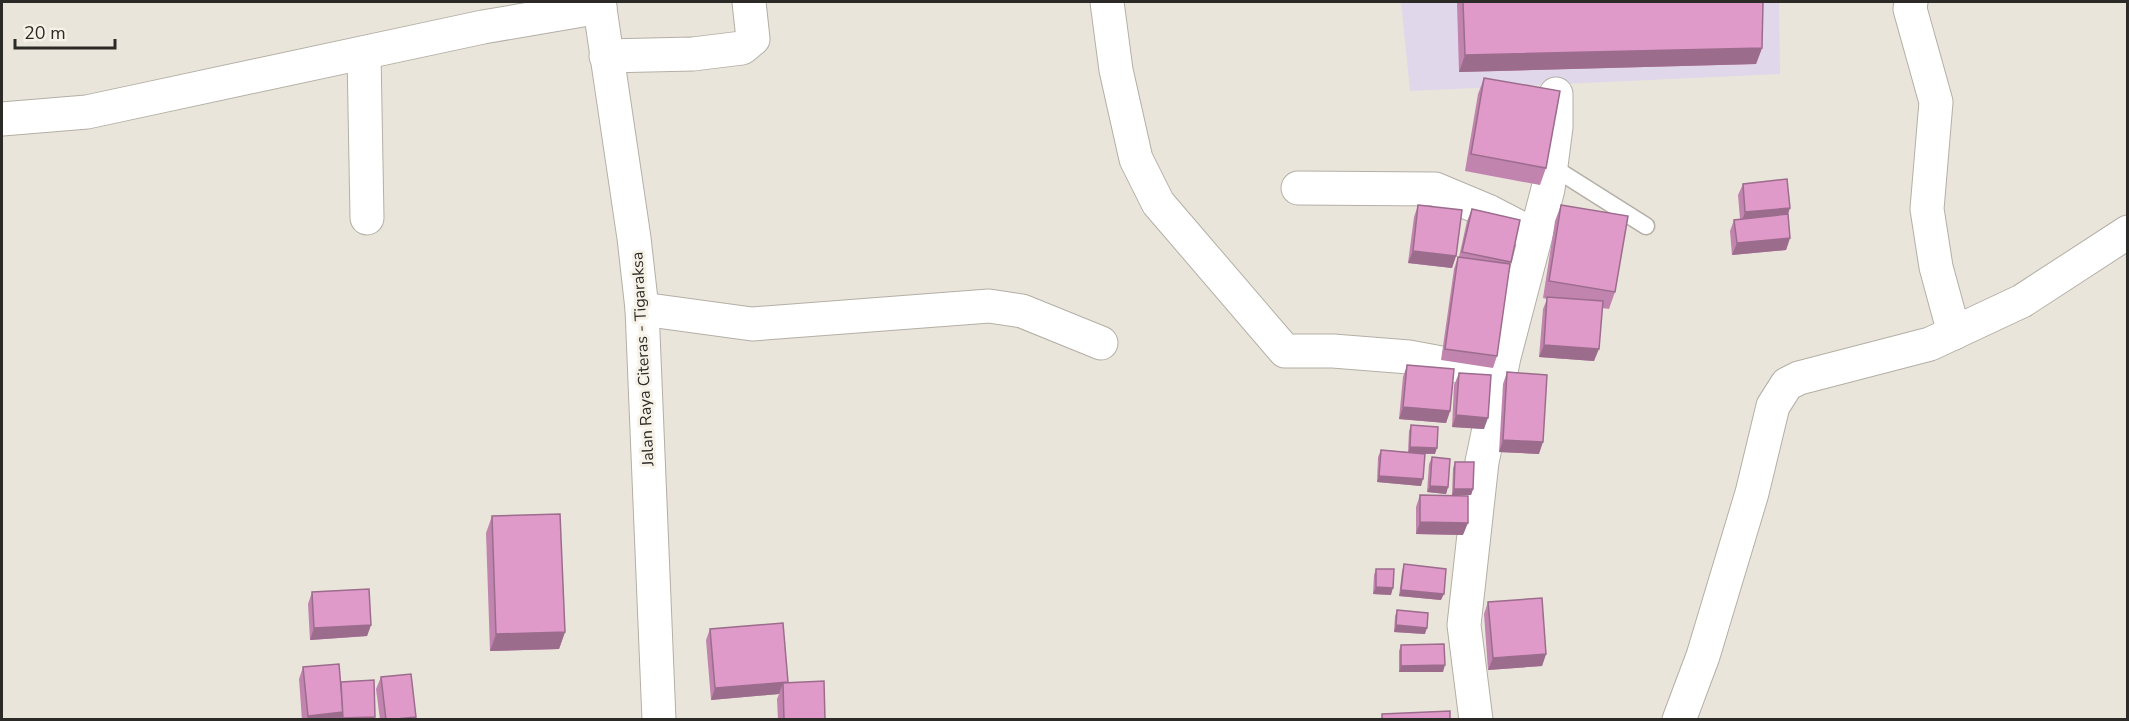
<svg xmlns="http://www.w3.org/2000/svg" width="2129" height="721" font-family="'Nunito Sans',sans-serif">
<style>
.education{fill:#e0d7eb}
.lines{fill:none;stroke-linecap:round;stroke-linejoin:round}
.lane-casing{stroke:#b4afa6;stroke-width:19}
.street-casing{stroke:#b4afa6;stroke-width:35}
.primary-casing{stroke:#b4afa6;stroke-width:35}
.lane{stroke:#fff;stroke-width:16}
.street{stroke:#fff;stroke-width:33}
.primary{stroke:#fff;stroke-width:33}
.wall{fill:#c084ae}
.shaded-wall{fill:#9c6c8d}
.building{fill:#df9aca;stroke:#9c6c8d;stroke-width:1.5}
.labels{text-anchor:middle;stroke-width:6;stroke-linejoin:round;paint-order:stroke}
.street-label{font-size:16px;fill:#2c2a27;stroke:#f7f2e8}
</style>
<rect width="100%" height="100%" fill="#eae5da"/>
<path class="education" d="M 1401,2 L 1779,2 L 1780,74 L 1410,91 Z"/>
<g class="lines">
<g class="lane-casing">
<path id="lane" d="M 1551,166 L 1646,226"/>
</g>
<g class="street-casing">
<g id="street">
<path d="M 1107,2 L 1116,70 L 1136,159 L 1158,203 L 1285,351 L 1333,351 L 1409,357 L 1500,374"/>
<path d="M 1911,2 L 1910,9 L 1936,102 L 1927,209 L 1936,267 L 1954,333"/>
<path d="M 364,53 L 367,218"/>
<path d="M 606,56 L 693,54 L 742,48 L 753,39 L 749,2"/>
<path d="M 2,119 L 87,112 L 483,27 L 600,7"/>
<path d="M 1298,188 L 1435,189 L 1490,212 L 1534,235"/>
<path d="M 642,309 L 752,324 L 989,306 L 1022,311 L 1101,343"/>
<path d="M 1476,720 L 1464,625 L 1482,462 L 1504,357 L 1548,189 L 1556,127 L 1556,94"/>
<path d="M 1679,720 L 1703,656 L 1752,493 L 1773,406 L 1787,384 L 1799,378 L 1930,344 L 2022,301 L 2128,232"/>
</g>
</g>
<g class="primary-casing">
<path id="primary" d="M 599,2 L 634,238 L 642,309 L 659,720"/>
</g>
<use href="#lane" class="lane"/>
<use href="#street" class="street"/>
<use href="#primary" class="primary"/>
</g>
<g class="wall">
<path d="M 1457,2 L 1763,2 L 1762,48 L 1756,64 L 1459,72 Z"/>
<path d="M 1484,78 L 1546,168 L 1540,185 L 1465,171 L 1478,94 Z"/>
<path d="M 1743,184 L 1790,208 L 1788,214 L 1790,238 L 1786,250 L 1732,255 L 1730,231 L 1734,220 L 1740,219 L 1738,195 Z"/>
<path d="M 1418,205 L 1456,256 L 1452,268 L 1408,263 L 1414,217 Z"/>
<path d="M 1561,205 L 1615,292 L 1609,309 L 1602,308 L 1594,361 L 1539,357 L 1543,309 L 1547,299 L 1543,298 L 1555,221 Z"/>
<path d="M 1472,209 L 1520,220 L 1510,264 L 1497,356 L 1493,368 L 1441,360 L 1454,269 L 1458,257 L 1459,257 L 1467,221 Z"/>
<path d="M 1407,365 L 1450,411 L 1446,423 L 1399,419 L 1403,377 Z"/>
<path d="M 1507,372 L 1539,454 L 1499,452 L 1503,384 Z"/>
<path d="M 1459,373 L 1484,429 L 1452,427 L 1454,385 Z"/>
<path d="M 1411,425 L 1435,454 L 1425,454 L 1421,486 L 1377,482 L 1378,457 L 1381,450 L 1408,452 L 1409,431 Z"/>
<path d="M 1432,457 L 1448,487 L 1446,494 L 1427,492 L 1429,464 Z"/>
<path d="M 1455,462 L 1473,489 L 1471,495 L 1452,495 L 1453,468 Z"/>
<path d="M 1420,495 L 1463,535 L 1416,534 L 1416,507 Z"/>
<path d="M 492,516 L 565,632 L 559,649 L 490,651 L 486,533 Z"/>
<path d="M 1404,564 L 1441,600 L 1399,596 L 1402,571 Z"/>
<path d="M 1376,569 L 1391,595 L 1373,594 L 1374,575 Z"/>
<path d="M 312,592 L 371,625 L 367,636 L 310,640 L 308,604 Z"/>
<path d="M 1488,602 L 1546,654 L 1542,666 L 1488,670 L 1484,614 Z"/>
<path d="M 1397,610 L 1425,634 L 1394,632 L 1395,616 Z"/>
<path d="M 710,629 L 788,682 L 825,720 L 778,720 L 777,699 L 779,694 L 711,700 L 706,640 Z"/>
<path d="M 1401,645 L 1443,672 L 1399,672 L 1399,651 Z"/>
<path d="M 303,667 L 341,684 L 374,720 L 302,720 L 299,679 Z"/>
<path d="M 381,677 L 416,717 L 415,720 L 380,720 L 376,689 Z"/>
</g>
<g class="shaded-wall">
<path d="M 1762,48 L 1756,64 L 1459,72 L 1465,55 Z"/>
<path d="M 1790,208 L 1786,220 L 1741,224 L 1745,212 Z"/>
<path d="M 1790,238 L 1786,250 L 1732,255 L 1737,243 Z"/>
<path d="M 1413,251 L 1456,256 L 1452,268 L 1408,263 Z"/>
<path d="M 1544,345 L 1599,349 L 1594,361 L 1539,357 Z"/>
<path d="M 1403,407 L 1450,411 L 1446,423 L 1399,419 Z"/>
<path d="M 1456,415 L 1488,418 L 1484,429 L 1452,427 Z"/>
<path d="M 1503,440 L 1543,442 L 1539,454 L 1499,452 Z"/>
<path d="M 1410,447 L 1437,448 L 1435,454 L 1408,453 Z"/>
<path d="M 1379,476 L 1423,479 L 1421,486 L 1377,482 Z"/>
<path d="M 1430,486 L 1448,487 L 1446,494 L 1427,492 Z"/>
<path d="M 1454,489 L 1473,489 L 1471,495 L 1452,495 Z"/>
<path d="M 1420,522 L 1468,523 L 1463,535 L 1416,534 Z"/>
<path d="M 1376,587 L 1393,588 L 1391,595 L 1373,594 Z"/>
<path d="M 1401,590 L 1444,594 L 1441,600 L 1399,596 Z"/>
<path d="M 371,625 L 367,636 L 310,640 L 314,628 Z"/>
<path d="M 1396,625 L 1427,628 L 1425,634 L 1394,632 Z"/>
<path d="M 565,632 L 559,649 L 490,651 L 496,634 Z"/>
<path d="M 1546,654 L 1542,666 L 1488,670 L 1493,658 Z"/>
<path d="M 1445,665 L 1443,672 L 1399,672 L 1401,666 Z"/>
<path d="M 788,682 L 783,683 L 779,694 L 711,700 L 715,688 Z"/>
<path d="M 343,712 L 341,720 L 306,720 L 308,716 Z"/>
<path d="M 375,717 L 374,720 L 343,720 L 343,718 Z"/>
<path d="M 416,717 L 415,720 L 390,720 Z"/>
</g>
<g class="building">
<path d="M 1463,2 L 1763,2 L 1762,48 L 1465,55 Z"/>
<path d="M 1484,78 L 1560,91 L 1546,168 L 1471,154 Z"/>
<path d="M 1787,179 L 1790,208 L 1745,212 L 1743,184 Z"/>
<path d="M 1418,205 L 1462,210 L 1456,256 L 1413,251 Z"/>
<path d="M 1561,205 L 1628,216 L 1615,292 L 1549,281 Z"/>
<path d="M 1472,209 L 1520,220 L 1511,262 L 1462,252 Z"/>
<path d="M 1788,214 L 1790,238 L 1737,243 L 1734,220 Z"/>
<path d="M 1458,257 L 1510,264 L 1497,356 L 1445,349 Z"/>
<path d="M 1547,297 L 1603,301 L 1599,349 L 1544,345 Z"/>
<path d="M 1407,365 L 1454,369 L 1450,411 L 1403,407 Z"/>
<path d="M 1507,372 L 1547,375 L 1543,442 L 1503,440 Z"/>
<path d="M 1459,373 L 1491,375 L 1488,418 L 1456,415 Z"/>
<path d="M 1411,425 L 1438,427 L 1437,448 L 1410,447 Z"/>
<path d="M 1381,450 L 1425,454 L 1423,479 L 1379,476 Z"/>
<path d="M 1432,457 L 1450,459 L 1448,487 L 1430,486 Z"/>
<path d="M 1455,462 L 1474,462 L 1473,489 L 1454,489 Z"/>
<path d="M 1420,495 L 1468,496 L 1468,523 L 1420,522 Z"/>
<path d="M 560,514 L 565,632 L 496,634 L 492,516 Z"/>
<path d="M 1404,564 L 1446,569 L 1444,594 L 1401,590 Z"/>
<path d="M 1376,569 L 1394,569 L 1393,588 L 1376,587 Z"/>
<path d="M 369,589 L 371,625 L 314,628 L 312,592 Z"/>
<path d="M 1542,598 L 1546,654 L 1493,658 L 1488,602 Z"/>
<path d="M 1397,610 L 1428,613 L 1427,628 L 1396,625 Z"/>
<path d="M 783,623 L 788,682 L 715,688 L 710,629 Z"/>
<path d="M 1444,644 L 1445,665 L 1401,666 L 1401,645 Z"/>
<path d="M 339,664 L 343,712 L 308,716 L 303,667 Z"/>
<path d="M 411,674 L 416,717 L 386,720 L 381,677 Z"/>
<path d="M 374,680 L 375,717 L 343,718 L 341,682 Z"/>
<path d="M 824,681 L 825,720 L 784,720 L 783,683 Z"/>
<path d="M 1450,711 L 1450,720 L 1382,720 L 1382,714 Z"/>
</g>
<g class="labels">
<g class="street-label">
<text transform="translate(642 359) rotate(-93)" y="6">Jalan Raya Citeras - Tigaraksa</text>
</g>
</g>
<rect width="2129" height="721" fill="none" stroke="#2c2a27" stroke-width="6"/>
<path d="M15 39v9h100v-9" fill="none" stroke="#2c2a27" stroke-width="3"/>
<text x="24" y="39" font-size="18" fill="#2c2a27" stroke="#f7f2e8" stroke-width="4.5" paint-order="stroke">20 m</text>
</svg>
